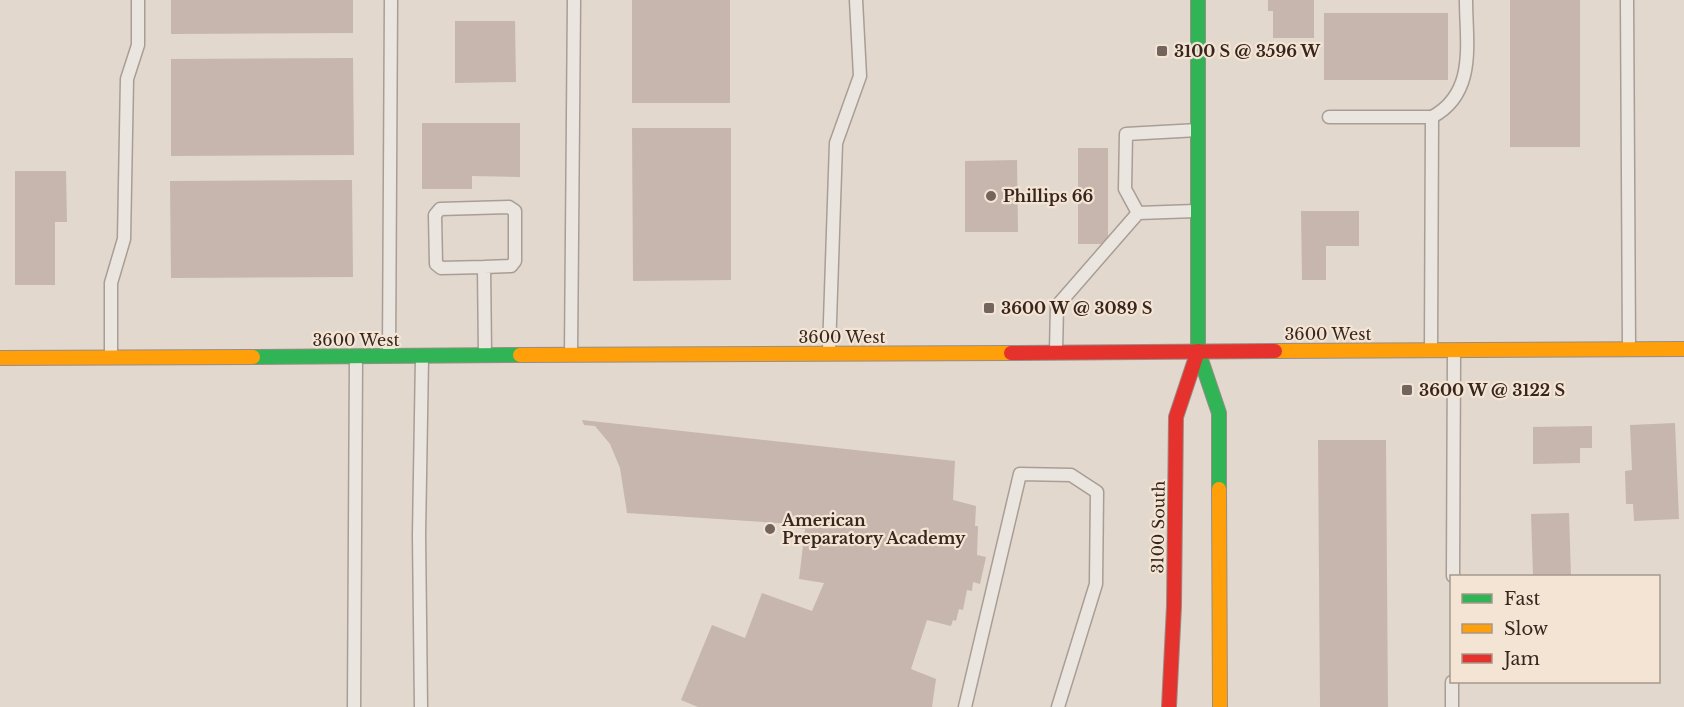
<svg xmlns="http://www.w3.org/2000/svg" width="1684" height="707" font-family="'Libre Baskerville',serif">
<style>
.building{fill:#c6b6ae}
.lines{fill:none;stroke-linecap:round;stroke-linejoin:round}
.lane-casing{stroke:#a89e97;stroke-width:15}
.fast-casing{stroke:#988d86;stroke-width:16}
.slow-casing{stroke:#988d86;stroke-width:16}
.jam-casing{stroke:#988d86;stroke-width:16}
.lane{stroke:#ebe5df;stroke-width:12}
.fast{stroke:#30b455;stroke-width:14}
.slow{stroke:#ff9f0a;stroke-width:14}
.jam{stroke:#e5322d;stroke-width:14}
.poi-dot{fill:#73645c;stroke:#f3e4d4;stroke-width:2}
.labels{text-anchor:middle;stroke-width:4.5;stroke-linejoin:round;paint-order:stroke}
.poi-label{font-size:16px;font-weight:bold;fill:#36261f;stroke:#f3e4d4;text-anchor:start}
.street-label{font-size:16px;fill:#36261f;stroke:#f3e4d4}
</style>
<rect width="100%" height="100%" fill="#e3d8cd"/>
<g class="building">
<path d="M 171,0 L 353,0 L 353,33 L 171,34 Z"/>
<rect x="632" y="0" width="98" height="103"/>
<path d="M 1268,0 L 1314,0 L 1314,38 L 1273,38 L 1273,11 L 1268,11 Z"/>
<rect x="1510" y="0" width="70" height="147"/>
<rect x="1324" y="13" width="124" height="67"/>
<path d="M 455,21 L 515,21 L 516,82 L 455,83 Z"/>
<path d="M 353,58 L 354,155 L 171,156 L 171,59 Z"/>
<path d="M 422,123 L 520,123 L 520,177 L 472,176 L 472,189 L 422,189 Z"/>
<path d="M 632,128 L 731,128 L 731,280 L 633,281 Z"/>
<rect x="1078" y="148" width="30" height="96"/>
<path d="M 1017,160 L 1018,232 L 965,232 L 965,161 Z"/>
<path d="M 15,171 L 66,171 L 67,222 L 55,222 L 55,285 L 15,285 Z"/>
<path d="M 352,180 L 353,277 L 171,278 L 170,181 Z"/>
<path d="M 1301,211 L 1359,211 L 1359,246 L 1326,246 L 1326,280 L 1302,280 Z"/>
<path d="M 582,420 L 955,461 L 953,500 L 976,506 L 975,526 L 978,526 L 977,555 L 986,557 L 980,584 L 973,582 L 972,591 L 967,590 L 963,610 L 959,609 L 956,621 L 953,620 L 951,626 L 927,620 L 911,669 L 936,679 L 932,707 L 698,707 L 681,700 L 712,625 L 745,638 L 762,593 L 812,611 L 824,583 L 799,579 L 805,529 L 794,528 L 793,524 L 627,513 L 620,468 L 610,444 L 595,426 L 584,425 Z"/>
<path d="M 1675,423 L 1679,519 L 1634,521 L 1633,504 L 1626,504 L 1625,471 L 1632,470 L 1630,425 Z"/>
<path d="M 1592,426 L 1592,448 L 1580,448 L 1580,463 L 1533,464 L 1533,427 Z"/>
<path d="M 1318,440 L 1386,440 L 1388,707 L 1320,707 Z"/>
<path d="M 1569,513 L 1571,576 L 1533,576 L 1531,514 Z"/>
</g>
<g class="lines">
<g class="lane-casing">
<g id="lane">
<path d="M 1627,0 L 1629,348"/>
<path d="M 1329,117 L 1432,117 L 1431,349"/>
<path d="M 1432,117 C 1477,93 1466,43 1466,0"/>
<path d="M 1138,213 L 1125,189 L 1126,134 L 1198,130"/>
<path d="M 484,267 L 511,266 L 515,261 L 515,211 L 509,207 L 440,209 L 435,215 L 436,264 L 441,268 L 484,267 L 485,354"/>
<path d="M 829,351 L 836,143 L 860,76 L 856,0"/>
<path d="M 1056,351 L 1057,306 L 1138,213 L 1195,211"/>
<path d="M 571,354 L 574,0"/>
<path d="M 389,355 L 391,0"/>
<path d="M 111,356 L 111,283 L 124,239 L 127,79 L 138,45 L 138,0"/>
<path d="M 1453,576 L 1454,353"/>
<path d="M 354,707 L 356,357"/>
<path d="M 421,707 L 419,535 L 422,357"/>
<path d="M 965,707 L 1020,474 L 1071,475 L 1097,492 L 1096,584 L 1058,707"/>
<path d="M 1452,707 L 1452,682"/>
</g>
</g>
<g class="fast-casing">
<g id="fast">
<path d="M 1198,0 L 1198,351 L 1219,413 L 1219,489"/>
<path d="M 253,357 L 520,355"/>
</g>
</g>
<g class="slow-casing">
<g id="slow">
<path d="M 1275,351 L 1684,349"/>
<path d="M 520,355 L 1011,353"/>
<path d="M 0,358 L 253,357"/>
<path d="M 1219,489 L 1220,707"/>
</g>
</g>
<g class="jam-casing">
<g id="jam">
<path d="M 1011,353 L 1275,351"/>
<path d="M 1169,707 L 1174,606 L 1176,417 L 1198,351"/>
</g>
</g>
<use href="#lane" class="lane"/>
<use href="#fast" class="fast"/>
<use href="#slow" class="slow"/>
<use href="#jam" class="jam"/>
</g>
<g class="poi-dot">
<rect x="1156" y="45" width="12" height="12" rx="3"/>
<circle cx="991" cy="196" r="6"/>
<rect x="983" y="302" width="12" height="12" rx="3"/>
<rect x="1401" y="384" width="12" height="12" rx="3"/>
<circle cx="770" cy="529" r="6"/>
</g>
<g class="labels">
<g class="poi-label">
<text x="1174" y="57">3100 S @ 3596 W</text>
<text x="1003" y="202">Phillips 66</text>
<text x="1001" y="314">3600 W @ 3089 S</text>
<text x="1419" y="396">3600 W @ 3122 S</text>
<text x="782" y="526">American<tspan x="782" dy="18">Preparatory Academy</tspan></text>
</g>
<g class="street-label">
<text x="1328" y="340">3600 West</text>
<text x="842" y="343">3600 West</text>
<text x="356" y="346">3600 West</text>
<text transform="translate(1158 527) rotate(-89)" y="6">3100 South</text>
</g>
</g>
<rect x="1450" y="575" width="210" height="108" fill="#f3e4d4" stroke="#a7988c" stroke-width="1.5"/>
<rect x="1462" y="594" width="30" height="9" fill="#30b455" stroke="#a7988c" stroke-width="1.5"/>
<text x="1504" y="605" font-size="18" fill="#36261f">Fast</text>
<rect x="1462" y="624" width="30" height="9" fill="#ff9f0a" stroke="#a7988c" stroke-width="1.5"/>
<text x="1504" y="635" font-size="18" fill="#36261f">Slow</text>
<rect x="1462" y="654" width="30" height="9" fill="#e5322d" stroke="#a7988c" stroke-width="1.5"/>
<text x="1504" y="665" font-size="18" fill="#36261f">Jam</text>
</svg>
